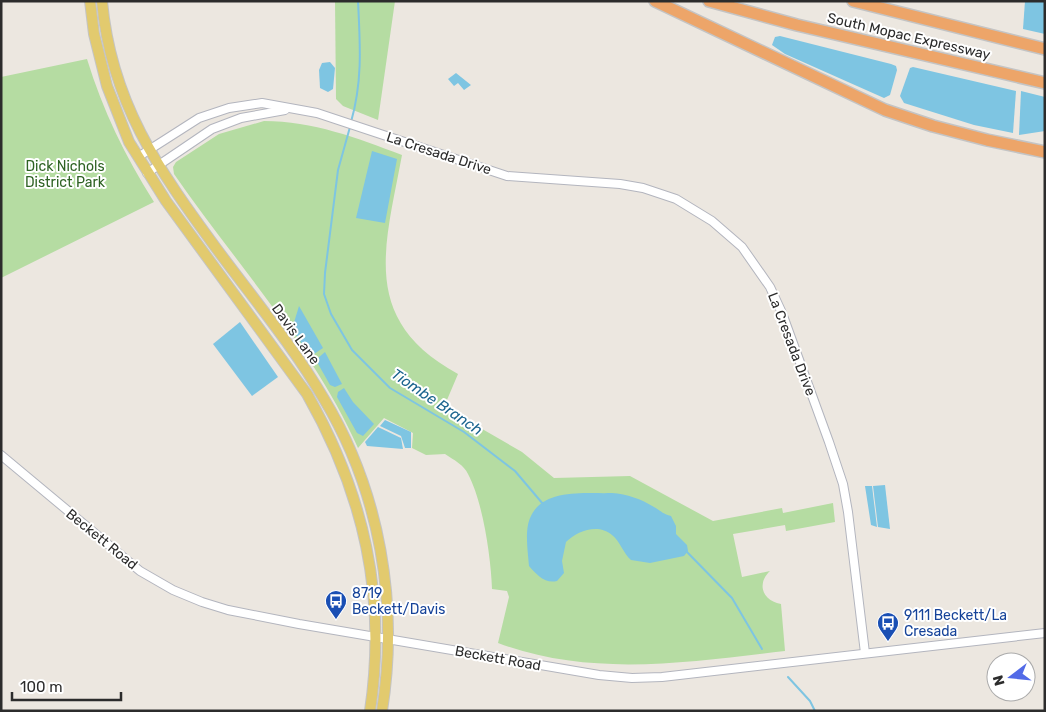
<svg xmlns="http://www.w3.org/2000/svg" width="1046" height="712" font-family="Rubik,sans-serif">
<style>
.green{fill:#b5dca2}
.water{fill:#7ec5e2}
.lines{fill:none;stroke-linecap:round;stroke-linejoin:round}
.stream{stroke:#7ec5e2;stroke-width:2}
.minor-casing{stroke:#b3b5be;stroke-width:10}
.major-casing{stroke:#c4c4c4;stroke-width:12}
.highway-casing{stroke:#c4c4c4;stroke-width:14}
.minor{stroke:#fff;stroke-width:8}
.major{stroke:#e2ca6e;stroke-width:10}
.highway{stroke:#eda569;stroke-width:11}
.labels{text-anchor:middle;stroke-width:4;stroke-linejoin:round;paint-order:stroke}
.street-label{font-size:14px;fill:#2c2c2c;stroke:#fff}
.park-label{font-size:14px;fill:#2e6223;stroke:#fff}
.transit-label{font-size:14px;fill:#164399;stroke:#fff;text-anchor:start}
.water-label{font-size:15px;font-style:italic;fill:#1c658f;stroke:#fff}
</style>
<rect width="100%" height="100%" fill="#ece7e0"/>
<g class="green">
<path d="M 335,1 L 395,1 L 378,120 L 343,106 L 336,99 Z"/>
<path d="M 87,59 C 103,111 125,156 154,202 L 1,278 L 1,77 Z"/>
<path d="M 264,121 C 313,121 357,138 402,155 C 385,247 359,320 458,374 L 444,407 L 522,452 L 554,478 L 630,476 L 713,521 L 782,508 L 783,513 L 833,503 L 835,522 L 786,531 L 785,525 L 733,534 L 742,577 L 770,571 C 756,584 763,601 781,604 L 785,651 C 690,662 590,678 498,643 L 509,597 L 507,591 L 492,589 C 491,558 483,502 468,474 C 464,465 454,460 445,454 L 426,455 L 412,448 L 413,433 L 384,418 L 358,448 C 315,350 235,262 174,174 L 173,167 L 176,162 L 219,134 Z"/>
</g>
<g class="water">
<path d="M 1025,1 L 1045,2 L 1045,34 L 1023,29 Z"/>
<path d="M 780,36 L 891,64 L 896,66 L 897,70 L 890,95 L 884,98 L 785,54 L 772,45 L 775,37 Z"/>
<path d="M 330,62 L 335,68 L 333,89 L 328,92 L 320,88 L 319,70 L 322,63 Z"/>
<path d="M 913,67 L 1016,91 L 1013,133 L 974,125 L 904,103 L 900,96 L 910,68 Z"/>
<path d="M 456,73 L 471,85 L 464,90 L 458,83 L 454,86 L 448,79 Z"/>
<path d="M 1021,91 L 1045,97 L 1045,131 L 1019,135 Z"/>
<path d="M 372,151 L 397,159 L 385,223 L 356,218 Z"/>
<path d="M 299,306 L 323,348 L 314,354 L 309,354 L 292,329 Z"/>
<path d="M 240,322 L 278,377 L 252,396 L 213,344 Z"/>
<path d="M 325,352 L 342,384 L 335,387 L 330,385 L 317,362 L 318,358 Z"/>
<path d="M 344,388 L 353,402 L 374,424 L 363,436 L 357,433 L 337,397 L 338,392 Z"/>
<path d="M 385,420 L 411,432 L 411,448 L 405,448 L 401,436 L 380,426 Z"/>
<path d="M 378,427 L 401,438 L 403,449 L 367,446 L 365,442 Z"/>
<path d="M 885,485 L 890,529 L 878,527 L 873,486 Z"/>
<path d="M 865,486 L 872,486 L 877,527 L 871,525 Z"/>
<path d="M 612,493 C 627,494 641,499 654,507 C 661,511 663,514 671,516 L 676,526 L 676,534 L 687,545 L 688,551 L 684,556 L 650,563 L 631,560 C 623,553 620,541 612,535 C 598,523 577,531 566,542 L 562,561 L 564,573 L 557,581 C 545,584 537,575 529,566 C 528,552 524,529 531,516 C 544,488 587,494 612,493 Z"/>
</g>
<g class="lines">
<g class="stream">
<path d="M 351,122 C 363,80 360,43 358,1"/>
<path d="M 350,127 L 338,170 L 325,273 L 324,294 L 331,314 L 352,350 L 390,388 L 464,432 L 515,471 L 543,504"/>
<path d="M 686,551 L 732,598 L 762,649"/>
<path d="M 788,677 L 810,701 L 815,711"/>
</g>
<g class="minor-casing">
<g id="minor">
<path d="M 138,157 L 199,118 L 229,108 L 262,103 L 317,113 L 507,176 L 620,184 L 643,188 L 676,199 L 712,221 L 742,247 L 770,287 L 782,313 L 829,442 L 843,484 L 848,512 L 865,653"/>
<path d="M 147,173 L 212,129 L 241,118 L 285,110"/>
<path d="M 1,455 L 140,571 L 173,590 L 202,602 L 228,610 L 299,624 L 599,675 L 632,678 L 662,677 L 1045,633"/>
</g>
</g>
<g class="major-casing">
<g id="major">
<path d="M 90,1 L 94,34 L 107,86 L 129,142 L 166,201 L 307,394 C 364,494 387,596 370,711"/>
<path d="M 102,1 C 111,102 158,169 216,248 C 253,298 293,346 324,399 C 380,492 399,604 382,711"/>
</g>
</g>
<g class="highway-casing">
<g id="highway">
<path d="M 655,1 L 885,110 L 933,126 L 987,140 L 1045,152"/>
<path d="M 709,1 L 797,25 L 1045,83"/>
<path d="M 853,1 L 1045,49"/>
</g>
</g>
<use href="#minor" class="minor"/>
<use href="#major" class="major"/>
<use href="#highway" class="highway"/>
</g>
<defs>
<g id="bus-pin" transform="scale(1.125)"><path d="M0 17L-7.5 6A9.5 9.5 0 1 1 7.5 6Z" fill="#1a4fb4" stroke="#fff"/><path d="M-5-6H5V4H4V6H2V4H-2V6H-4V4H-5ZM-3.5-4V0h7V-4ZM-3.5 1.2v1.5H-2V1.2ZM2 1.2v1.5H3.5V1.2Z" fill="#fff"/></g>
</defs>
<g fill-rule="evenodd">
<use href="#bus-pin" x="336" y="601"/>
<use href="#bus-pin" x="888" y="623"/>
</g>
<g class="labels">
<g class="street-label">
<text transform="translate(909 36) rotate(13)" y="5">South Mopac Expressway</text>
<text transform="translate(439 153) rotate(18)" y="5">La Cresada Drive</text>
<text transform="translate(296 334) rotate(54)" y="5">Davis Lane</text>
<text transform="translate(792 344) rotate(69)" y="5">La Cresada Drive</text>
<text transform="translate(102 539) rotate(39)" y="5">Beckett Road</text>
<text transform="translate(498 658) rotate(10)" y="5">Beckett Road</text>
</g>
<g class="park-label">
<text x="65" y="171">Dick Nichols<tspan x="65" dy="16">District Park</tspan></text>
</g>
<g class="transit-label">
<text x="352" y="598">8719<tspan x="352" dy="16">Beckett/Davis</tspan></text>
<text x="904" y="620">9111 Beckett/La<tspan x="904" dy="16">Cresada</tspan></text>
</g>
<g class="water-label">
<text transform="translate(437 402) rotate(34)" y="5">Tiombe Branch</text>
</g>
</g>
<rect width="1046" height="712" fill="none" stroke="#2c2c2c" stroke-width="5"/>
<g transform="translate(1011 677) rotate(254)"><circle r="24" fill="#ffffff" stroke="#ababab"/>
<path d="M0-4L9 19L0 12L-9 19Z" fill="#526ae7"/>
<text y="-8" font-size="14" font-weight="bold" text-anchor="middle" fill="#2c2c2c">N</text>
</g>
<path d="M12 692v8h109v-8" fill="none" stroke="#2c2c2c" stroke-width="2.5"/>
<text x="20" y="692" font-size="15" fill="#2c2c2c" stroke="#ffffff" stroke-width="4" paint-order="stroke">100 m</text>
</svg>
